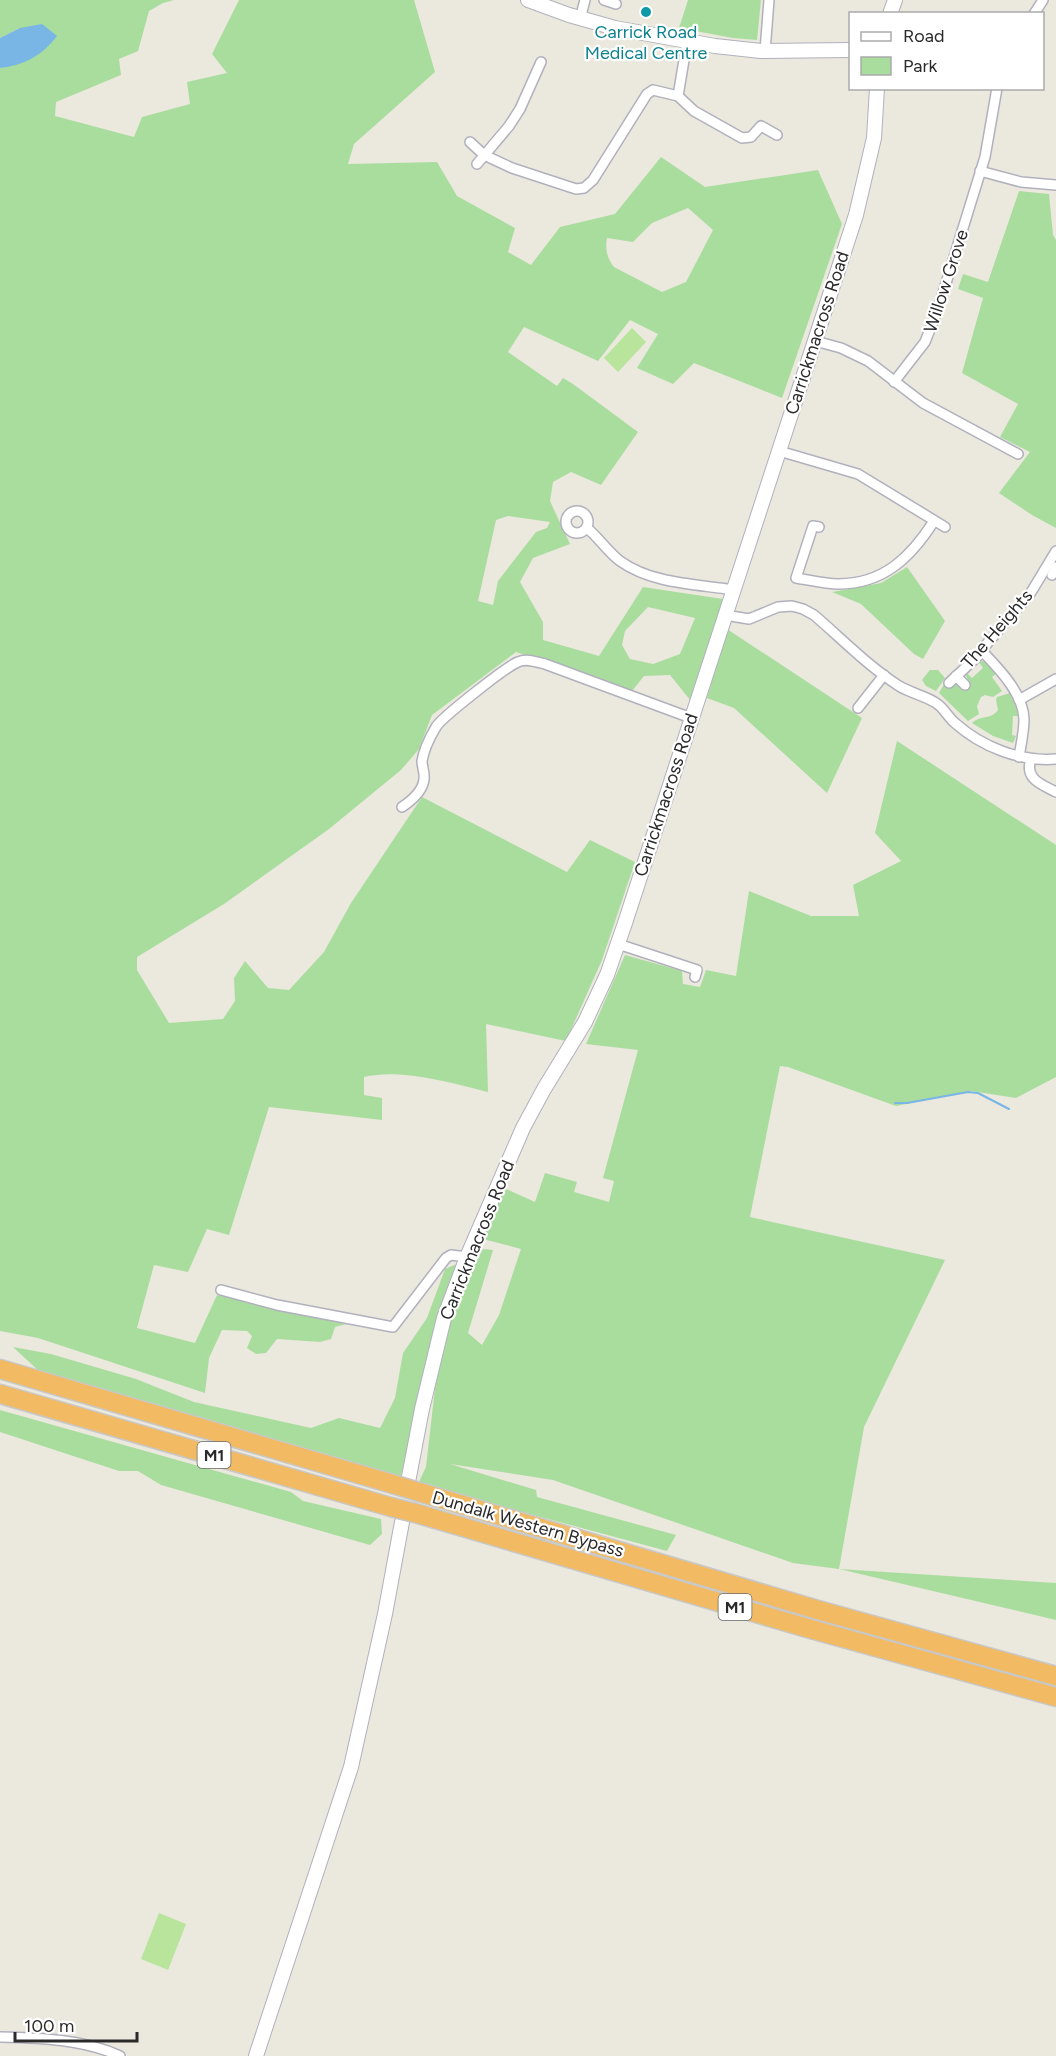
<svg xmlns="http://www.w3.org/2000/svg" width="1056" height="2056" font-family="Figtree,sans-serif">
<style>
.green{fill:#a9dd9e;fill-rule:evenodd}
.pitch{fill:#b8e49b}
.water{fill:#79b5e5}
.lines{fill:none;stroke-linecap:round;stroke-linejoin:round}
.stream{stroke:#79b5e5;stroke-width:2}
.street-casing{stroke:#b1b1bd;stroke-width:12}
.secondary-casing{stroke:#b1b1bd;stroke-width:16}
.highway-casing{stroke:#c8c8c8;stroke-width:21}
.street{stroke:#fff;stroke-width:9}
.secondary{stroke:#fff;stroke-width:14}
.highway{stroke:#f1ba63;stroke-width:18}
.highway-bridge-casing{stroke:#c8c8c8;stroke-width:21;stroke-linecap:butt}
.highway-bridge{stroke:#f1ba63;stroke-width:18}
.culture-dot{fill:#0f9aa8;stroke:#fff;stroke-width:2}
.labels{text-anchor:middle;stroke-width:4.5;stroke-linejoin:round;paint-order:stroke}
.shield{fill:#fff;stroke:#6a6a6a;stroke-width:1.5}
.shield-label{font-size:16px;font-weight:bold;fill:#2a2a2a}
.culture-label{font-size:18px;fill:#0d838f;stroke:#fff}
.street-label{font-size:18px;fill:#2a2a2a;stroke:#fff}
</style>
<rect width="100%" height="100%" fill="#ebe8de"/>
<g class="green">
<path d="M 0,0 L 174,0 L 163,3 L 149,11 L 138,51 L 119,59 L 121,75 L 56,102 L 55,116 L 134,137 L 142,117 L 190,104 L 187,82 L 227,73 L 212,54 L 239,0 L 414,0 L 435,72 L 354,144 L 348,164 L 437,162 L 457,196 L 515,228 L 508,252 L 531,265 L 560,227 L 615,214 L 661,157 L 705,187 L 818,170 L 842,224 L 782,398 L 694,363 L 673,384 L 637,368 L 658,334 L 630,320 L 598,361 L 524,327 L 508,352 L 557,386 L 563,378 L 573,384 L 638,432 L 601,485 L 571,472 L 553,482 L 550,501 L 570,544 L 533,558 L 520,582 L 543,622 L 543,640 L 599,656 L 643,587 L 723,599 L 691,701 L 670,675 L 644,676 L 632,691 L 516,652 L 432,715 L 419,749 L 401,770 L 329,829 L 224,904 L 137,957 L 137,970 L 169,1023 L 223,1019 L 235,1001 L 234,978 L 245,961 L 268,988 L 289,990 L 324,952 L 351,903 L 422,797 L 567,872 L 590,840 L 635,862 L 602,960 L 566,1041 L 486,1024 L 488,1092 C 452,1083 400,1068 364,1077 L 364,1095 L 382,1098 L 382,1120 L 269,1107 L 229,1235 L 207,1229 L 188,1272 L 154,1265 L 137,1328 L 195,1343 L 217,1295 L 346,1324 L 335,1327 L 331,1339 L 320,1342 L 277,1339 L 266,1353 L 256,1354 L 247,1348 L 252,1336 L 247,1331 L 222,1330 L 209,1358 L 205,1393 L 38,1338 L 0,1331 L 0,68 L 2,68 L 20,28 L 0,38 ZM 688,208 L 713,230 L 686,282 L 662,292 L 614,267 C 607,259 605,248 607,238 L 633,242 L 652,223 ZM 508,516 L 550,522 L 547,528 L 536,532 L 498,581 L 493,605 L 478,601 L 496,520 ZM 648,607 L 695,618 L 680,654 L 653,664 L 630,659 L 622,645 L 625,631 Z"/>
<path d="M 688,0 L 761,0 L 757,40 L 733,38 L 679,28 Z"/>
<path d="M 1019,191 L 1049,194 L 1053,235 L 1056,240 L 1056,528 L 1032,515 L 999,493 L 1030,452 L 1000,437 L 1018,404 L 962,373 L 983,298 L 958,289 L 963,274 L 988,282 Z"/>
<path d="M 907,567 L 945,621 L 923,659 L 914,654 L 861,604 L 832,592 L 881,583 Z"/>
<path d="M 727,629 L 862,718 L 827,793 L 734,708 L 707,698 Z"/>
<path d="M 984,661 L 997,673 L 992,677 L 1002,691 L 993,697 L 985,695 L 981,697 L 977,706 L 979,714 L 968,721 L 939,693 L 946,681 L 950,685 L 956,684 L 963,689 L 969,683 L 965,673 L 966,672 L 972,678 L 983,668 L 979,662 Z"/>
<path d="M 930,670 L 938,670 L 945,678 L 936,691 L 926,686 L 922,680 Z"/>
<path d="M 1010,693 L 1019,716 L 1013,716 L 1012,735 L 1016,736 L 1013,743 L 993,736 L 972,723 C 980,715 991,720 998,710 L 996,700 L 997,697 Z"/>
<path d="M 897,741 L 1056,845 L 1056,1077 L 1016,1098 L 971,1091 L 896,1106 L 788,1067 L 780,1066 L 750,1217 L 945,1260 L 864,1427 L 839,1569 L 1056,1583 L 1056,1620 L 839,1569 L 793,1563 L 553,1480 L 450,1464 L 536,1490 L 537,1497 L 676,1535 L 667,1551 L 418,1484 L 426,1467 L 435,1388 L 448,1327 L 474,1255 L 484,1249 L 493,1250 L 468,1333 L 482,1345 L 499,1315 L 521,1249 L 483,1239 L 504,1188 L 535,1202 L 545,1173 L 577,1182 L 574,1192 L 609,1202 L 614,1181 L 603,1178 L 638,1050 L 586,1044 L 625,955 L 682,971 L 683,984 L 700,987 L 706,970 L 736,976 L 749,891 L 811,916 L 859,916 L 853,885 L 901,861 L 875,833 Z"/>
<path d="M 457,1264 L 431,1344 L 400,1480 L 41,1373 L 13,1347 L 51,1354 L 136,1379 L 194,1402 L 311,1428 L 339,1418 L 380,1428 L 395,1398 L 403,1353 L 427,1318 L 445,1269 Z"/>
<path d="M 0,1410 L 291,1492 L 303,1501 L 381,1519 L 382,1534 L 370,1545 L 161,1485 L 138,1471 L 119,1471 L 0,1432 Z"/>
</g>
<g class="pitch">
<path d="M 632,328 L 646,342 L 618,372 L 604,358 Z"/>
<path d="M 159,1913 L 186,1924 L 168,1970 L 141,1959 Z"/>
</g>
<path class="water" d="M 42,24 L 57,36 C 43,55 23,66 0,68 L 0,38 L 20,28 Z"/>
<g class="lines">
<path class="stream" d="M 895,1103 L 907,1103 L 968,1092 L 978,1093 L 1009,1109"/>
<g class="street-casing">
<g id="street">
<path d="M 604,0 L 616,4"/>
<path d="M 1034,14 L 1043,0"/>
<path d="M 580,19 L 585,0"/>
<path d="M 765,51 L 769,0"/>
<path d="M 678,96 L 694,111 L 742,138 L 751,137 L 761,126 L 777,135"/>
<path d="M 470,142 L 484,155 L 512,168 L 576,189 L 584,188 L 593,180 L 647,94 L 653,90 L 678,96 L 687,42"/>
<path d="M 477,164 L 509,126 L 520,109 L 541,62"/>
<path d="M 980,171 L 1021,182 L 1056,185"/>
<path d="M 815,341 L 841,348 L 868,361 L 923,403 L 1018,454"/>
<path d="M 894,382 L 925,342 L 938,309 L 985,157 L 997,88"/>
<path d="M 779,451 L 858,474 L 945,527"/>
<circle cx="577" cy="522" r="11"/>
<path d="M 819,527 L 813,526 L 796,578 C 810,580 824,584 838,584 C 884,584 911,557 934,521"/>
<path d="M 587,528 C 599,538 608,552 620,561 C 652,584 696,584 734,590"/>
<path d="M 1052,575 L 1056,567"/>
<path d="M 725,615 L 749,619 L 778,607 L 792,606 L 803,609 L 814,615 C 842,639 868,666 899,686 C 911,693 925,696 936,703 C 944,708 948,717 955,723 C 982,747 1020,762 1056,759"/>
<path d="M 982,651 C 999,669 1023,693 1024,719 C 1024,732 1021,744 1019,757"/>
<path d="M 956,676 L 965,685"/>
<path d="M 949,683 L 980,654 L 985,646 L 1030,594 L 1056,551"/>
<path d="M 1019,700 L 1056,679"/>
<path d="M 858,708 L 884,675"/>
<path d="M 1031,759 C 1024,779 1041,784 1056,792"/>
<path d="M 402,807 C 411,801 423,791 424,779 C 425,773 422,767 422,761 C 424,749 430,737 436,727 C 441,718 507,666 518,662 C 527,658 536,662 545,664 L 691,718"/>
<path d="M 618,944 L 697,970 L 695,977"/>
<path d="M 221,1290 L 277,1305 L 393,1327 L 446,1258 L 451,1255 L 467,1257"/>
<path d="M 0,2037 C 40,2038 83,2039 120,2056"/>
</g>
</g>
<g class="secondary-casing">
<g id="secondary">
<path d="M 528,0 L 569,15 L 615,28 L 715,46 L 761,51 L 850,50"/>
<path d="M 890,14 L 895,0"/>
<path d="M 408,1482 L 422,1409 L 444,1318 L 467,1257 L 523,1128 L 544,1089 L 585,1022 L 607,975 L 625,923 L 856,215 L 874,138 L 877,88"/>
<path d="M 256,2056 L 351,1767 L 385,1614 L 402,1522"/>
</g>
</g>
<g class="highway-casing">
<g id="highway">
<path d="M 0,1369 L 396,1485"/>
<path d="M 0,1394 L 391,1507"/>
<path d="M 419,1492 L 818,1610 L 1056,1676"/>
<path d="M 415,1513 L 807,1628 L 1056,1697"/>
</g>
</g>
<use href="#street" class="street"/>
<use href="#secondary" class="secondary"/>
<use href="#highway" class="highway"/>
<g class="highway-bridge-casing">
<g id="highway-bridge">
<path d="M 396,1485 L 419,1492"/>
<path d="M 391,1507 L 415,1513"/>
</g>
</g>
<use href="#highway-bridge" class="highway-bridge"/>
</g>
<circle class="culture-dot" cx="646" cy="12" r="6"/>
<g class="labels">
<g class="shield">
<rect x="197.5" y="1442" width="33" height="26" rx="4.5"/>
<rect x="718.5" y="1594" width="33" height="26" rx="4.5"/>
</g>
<g class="shield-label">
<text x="214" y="1461">M1</text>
<text x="735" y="1613">M1</text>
</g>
<g class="culture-label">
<text x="646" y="38">Carrick Road<tspan x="646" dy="21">Medical Centre</tspan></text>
</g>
<g class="street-label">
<text transform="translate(946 281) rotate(-72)" y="6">Willow Grove</text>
<text transform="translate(817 333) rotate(-72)" y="6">Carrickmacross Road</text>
<text transform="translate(997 629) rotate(-49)" y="6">The Heights</text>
<text transform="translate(666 795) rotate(-72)" y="6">Carrickmacross Road</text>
<text transform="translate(477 1240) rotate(-68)" y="6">Carrickmacross Road</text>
<text transform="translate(528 1524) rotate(16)" y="6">Dundalk Western Bypass</text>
</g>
</g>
<rect x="849" y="12" width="195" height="78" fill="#ffffff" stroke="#aaaaaa" stroke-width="1.5"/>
<rect x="861" y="32" width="30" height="9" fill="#ffffff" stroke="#aaaaaa" stroke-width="1.5"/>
<text x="903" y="42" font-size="18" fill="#2a2a2a">Road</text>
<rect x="861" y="57" width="30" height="18" fill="#a9dd9e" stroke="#aaaaaa" stroke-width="1.5"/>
<text x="903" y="72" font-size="18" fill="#2a2a2a">Park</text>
<path d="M15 2032v9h122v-9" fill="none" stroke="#2a2a2a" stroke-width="3"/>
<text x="24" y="2032" font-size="18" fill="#2a2a2a" stroke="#ffffff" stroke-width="4.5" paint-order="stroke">100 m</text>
</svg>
